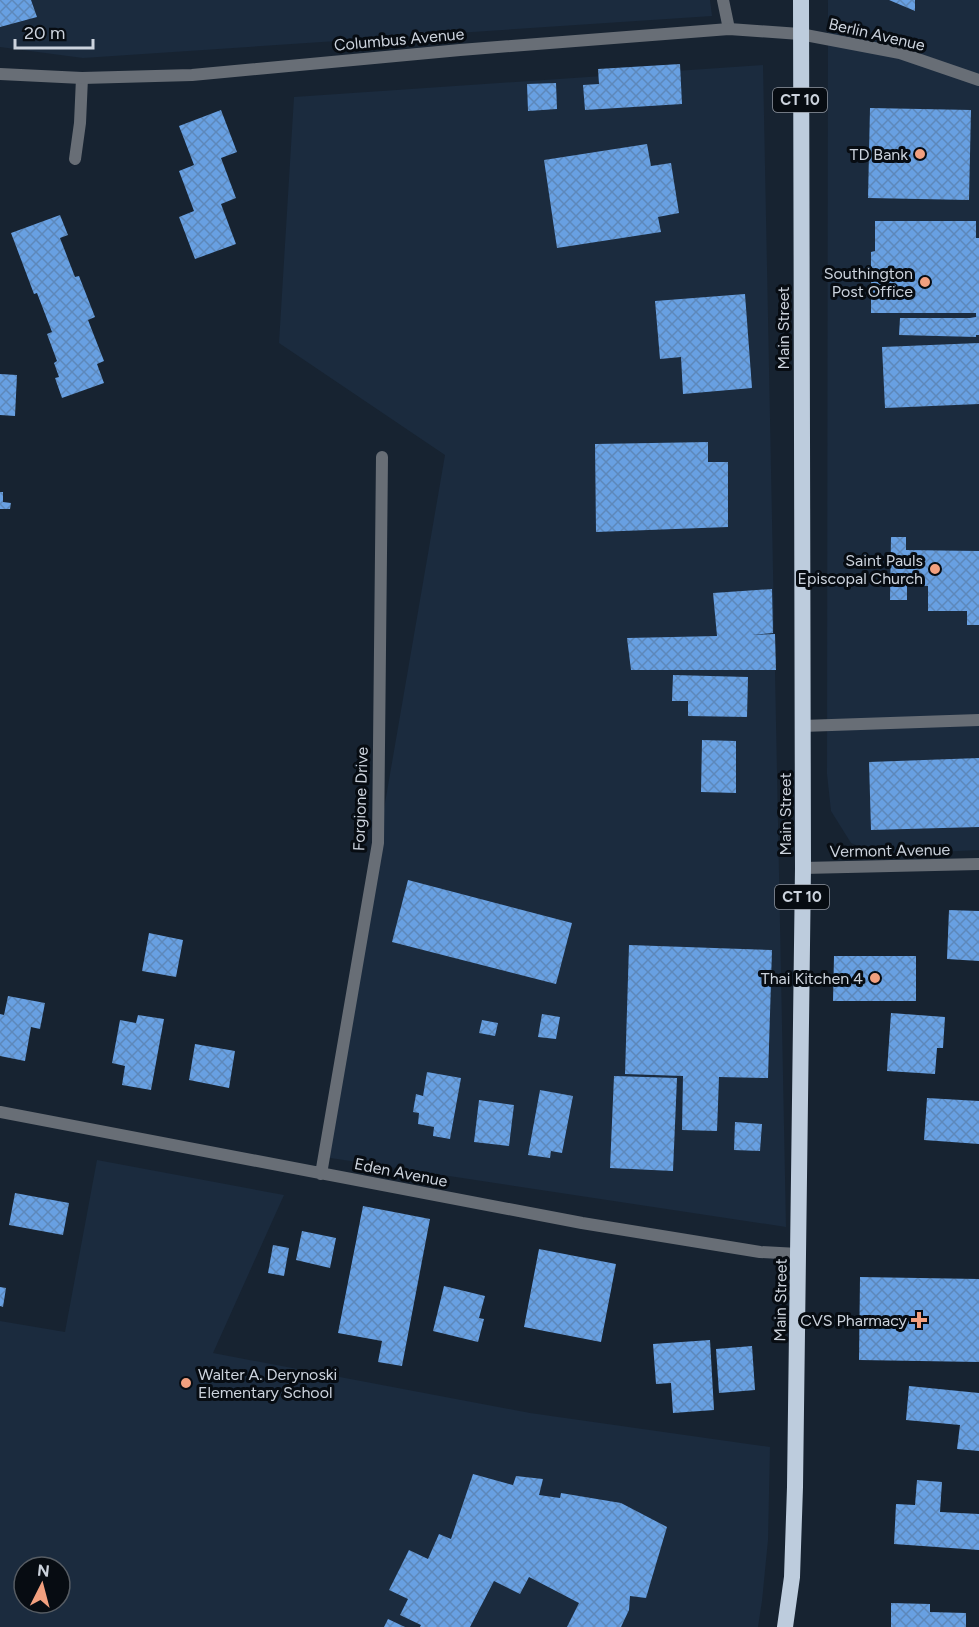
<svg xmlns="http://www.w3.org/2000/svg" width="979" height="1627" font-family="Figtree,sans-serif">
<defs>
<pattern id="building-cross-hatch" width="8" height="8" patternUnits="userSpaceOnUse" patternTransform="scale(1.5)"><rect width="8" height="8" fill="#68a0e2"/><path d="M0 0l8 8M0 8l8-8" fill="none" stroke="#5d88ba"/></pattern>
</defs>
<rect width="100%" height="100%" fill="#172331"/>
<path fill="#1b2b3e" fill-rule="evenodd" d="M0,0H710L712,16L83,58L0,47Z
M828,0H979V850L877,855L851,843L831,811L827,774Z
M763,65L786,1227L324,1157L445,455L279,343L294,97Z
M97,1160L284,1195L213,1353L530,1413L770,1447L768,1540L762,1601L758,1627H0V1321L65,1332ZM24,1567H60V1603H24Z"/>
<path fill="url(#building-cross-hatch)" d="M0,0H31L37,17L0,27Z
M889,0H915V11Z
M680,64L682,104L585,110L583,85L599,84L598,69Z
M556,83L557,109L528,111L527,84Z
M870,108L971,110L969,200L868,198Z
M221,110L237,152L221,158L236,198L221,204L236,244L195,259L179,217L194,211L179,171L194,165L179,126Z
M647,144L651,166L671,163L679,213L658,217L661,232L557,248L544,160Z
M60,215L68,235L60,238L75,277L79,276L95,317L88,320L104,361L97,364L104,383L62,398L55,378L59,377L54,363L57,361L47,334L52,332L37,293L34,294L11,233Z
M875,221H976V238H979V335H976V337L899,335L900,318H970L976,317V313H871V252L875,251Z
M745,294L752,388L683,394L681,357L660,359L655,301Z
M979,343V404L885,408L882,347Z
M0,374L17,375L15,416L0,415Z
M708,442V462H728V527L596,532L595,444Z
M0,492H3V502L11,503L10,509H0Z
M891,537H906V550L979,551V625H967V611H928V586H907V600H890Z
M772,589L773,633L752,635L775,634L776,670H631L627,638L717,636L713,593Z
M673,675L748,677L747,717L688,716V701H672Z
M702,740L736,741V793L701,792Z
M979,758V827L871,830L869,762Z
M408,880L572,923L556,984L392,942Z
M949,910L979,911V961L947,959Z
M149,933L183,940L176,977L142,971Z
M629,945L772,950L768,1078L719,1077L717,1131L682,1130L683,1076L625,1074Z
M834,956H916V1001H833Z
M8,996L45,1003L40,1029L31,1027L25,1061L0,1056V1014L4,1015Z
M891,1013L945,1017L943,1048H937L935,1074L887,1071Z
M542,1014L560,1017L556,1039L538,1037Z
M138,1015L164,1019L151,1090L122,1085L125,1066L112,1063L120,1020L136,1023Z
M482,1020L498,1023L495,1036L479,1033Z
M195,1044L235,1051L229,1088L189,1080Z
M427,1072L461,1078L450,1139L433,1136L434,1127L418,1124L419,1113L413,1112L416,1094L423,1096Z
M614,1076L677,1078L673,1171L610,1168Z
M540,1090L573,1096L562,1153L551,1151L550,1158L528,1155Z
M927,1098L979,1101V1144L924,1140Z
M479,1100L514,1105L509,1146L474,1142Z
M735,1122L762,1124L760,1151L734,1150Z
M15,1193L69,1203L63,1235L9,1225Z
M363,1206L430,1219L402,1366L378,1362L382,1341L338,1333Z
M302,1231L336,1238L330,1268L296,1260Z
M273,1245L289,1248L284,1276L268,1273Z
M539,1249L616,1264L601,1342L524,1327Z
M860,1277L979,1279V1362L859,1360Z
M444,1286L485,1296L479,1318L484,1319L478,1342L433,1331Z
M0,1287L6,1288L3,1307L0,1306Z
M710,1340L714,1410L673,1413L671,1383L656,1384L653,1344Z
M752,1346L755,1390L719,1393L716,1349Z
M909,1386L979,1393V1451L957,1449L960,1425L906,1420Z
M473,1474L513,1485L516,1476L543,1479L539,1495L560,1498L561,1493L621,1503L667,1527L646,1598L630,1596L629,1610L621,1627H567L579,1603L529,1577L520,1594L494,1581L470,1627H420L421,1625L400,1615L408,1599L389,1590L409,1550L428,1559L439,1534L451,1539Z
M917,1480L942,1482L940,1512L979,1514V1550L894,1544L896,1504L915,1505Z
M891,1603L930,1604V1612L966,1613V1627H891Z
M388,1619L405,1627H384Z"/>
<g fill="none" stroke-linecap="round" stroke-linejoin="round">
<path stroke="#686e76" stroke-width="12" d="M75,159L80,123L82,78
M802,726L979,720"/>
<path stroke="#686e76" stroke-width="12" d="M723,0L729,29
M803,868L979,864
M0,1112L582,1223L760,1252L798,1254
M321,1174L378,843L382,457"/>
<path stroke="#686e76" stroke-width="12" d="M0,74L82,78L192,75L460,50L729,29L800,34L900,53L979,80"/>
<path stroke="#bdccdd" stroke-width="16" d="M785,1627L792,1577L795,1487L803,868L801,0"/>
</g>
<g fill="#f2a07f" stroke="#070c12" stroke-width="2">
<circle cx="920" cy="154" r="6"/>
<circle cx="925" cy="282" r="6"/>
<circle cx="935" cy="569" r="6"/>
<circle cx="875" cy="978" r="6"/>
<path d="M916 1311h6v6h6v6h-6v6h-6v-6h-6v-6h6z"/>
<circle cx="186" cy="1383" r="6"/>
</g>
<g text-anchor="middle" stroke-width="6" stroke-linejoin="round" paint-order="stroke">
<g fill="#070c12" stroke="#9197a0" stroke-width="1.5">
<rect x="773" y="88" width="54" height="24" rx="4.5"/>
<rect x="775" y="885" width="54" height="24" rx="4.5"/>
</g>
<g font-size="15" font-weight="bold" fill="#ccd3dd">
<text x="800" y="105">CT 10</text>
<text x="802" y="902">CT 10</text>
</g>
<g font-size="16" fill="#ccd3dd" stroke="#070c12">
<text transform="translate(877 34) rotate(13)" y="6">Berlin Avenue</text>
<text transform="translate(399 39) rotate(-5)" y="6">Columbus Avenue</text>
<text transform="translate(783 328) rotate(-90)" y="6">Main Street</text>
<text transform="translate(360 799) rotate(-88)" y="6">Forgione Drive</text>
<text transform="translate(785 814) rotate(-90)" y="6">Main Street</text>
<text transform="translate(890 850) rotate(-1)" y="6">Vermont Avenue</text>
<text transform="translate(401 1172) rotate(11)" y="6">Eden Avenue</text>
<text transform="translate(780 1300) rotate(-89)" y="6">Main Street</text>
</g>
<g font-size="16" fill="#ccd3dd" stroke="#070c12" text-anchor="end">
<text x="908" y="160">TD Bank</text>
<text x="913" y="279">Southington<tspan x="913" dy="18">Post Office</tspan></text>
<text x="923" y="566">Saint Pauls<tspan x="923" dy="18">Episcopal Church</tspan></text>
<text x="863" y="984">Thai Kitchen 4</text>
<text x="907" y="1326">CVS Pharmacy</text>
<text x="198" y="1380" text-anchor="start">Walter A. Derynoski<tspan x="198" dy="18">Elementary School</tspan></text>
</g>
</g>
<g transform="translate(42 1585) rotate(6)"><circle r="28" fill="#070c12" stroke="#565c63" stroke-width="1.5"/>
<path d="M0-4.5L10 22L0 15L-10 22Z" fill="#f2a07f"/>
<text y="-9" font-size="16" font-weight="bold" text-anchor="middle" fill="#ccd3dd">N</text>
</g>
<path d="M15 39v9h78v-9" fill="none" stroke="#ccd3dd" stroke-width="3"/>
<text x="24" y="39" font-size="18" fill="#ccd3dd" stroke="#070c12" stroke-width="4.5" paint-order="stroke">20 m</text>
</svg>
